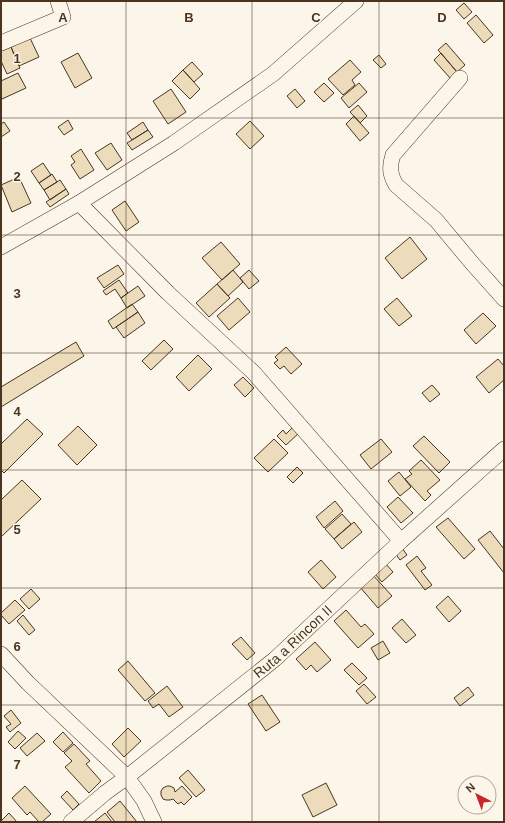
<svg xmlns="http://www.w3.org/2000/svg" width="505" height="823" font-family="Helvetica,sans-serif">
<rect width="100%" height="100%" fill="#fbf6e9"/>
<path fill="#ecdcbc" stroke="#4a3520" d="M464,3L472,12L464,19L456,10Z
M476,15L493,35L484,43L467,23Z
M30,38L39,57L19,66L11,47Z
M446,43L465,65L457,72L438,50Z
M11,47L20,68L7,74L1,61V51Z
M78,53L92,78L75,88L61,62Z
M441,53L457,72L450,78L434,60Z
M379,55L386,64L381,68L373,60Z
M350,60L361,72L352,80L355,85L343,95L328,79Z
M192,62L203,74L194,82L183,70Z
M183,70L200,89L190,99L172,81Z
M18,73L26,88L2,99L1,96V81Z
M324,83L334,93L324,102L314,92Z
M359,83L367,92L349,108L341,98Z
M171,89L186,112L168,124L153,101Z
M295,89L305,101L297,108L287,96Z
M358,105L367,116L360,123L350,112Z
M354,116L369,133L360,141L346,124Z
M68,120L73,129L64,135L58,127Z
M250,121L264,136L250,149L236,134Z
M4,122L10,131L1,137V124Z
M143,122L148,130L132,140L127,133Z
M148,130L153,137L132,150L127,143Z
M111,143L122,160L107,170L95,153Z
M81,149L94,170L80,179L71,165L75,162L71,156Z
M43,163L51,175L39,183L31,171Z
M52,174L57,182L44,190L39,183Z
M19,177L31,203L12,212L1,185Z
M60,180L66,189L50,200L44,190Z
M66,189L69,194L50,207L46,202Z
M125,201L139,222L126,231L112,210Z
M410,237L427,259L402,279L385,258Z
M221,242L240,264L222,280L202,258Z
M118,265L124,274L104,288L97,278Z
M233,270L243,282L228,296L217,284Z
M249,270L259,281L249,289L240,278Z
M119,280L128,293L121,298L115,289L106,295L103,291Z
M217,284L230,298L209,317L196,303Z
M138,286L145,296L127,308L121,298Z
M238,298L250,312L229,330L217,316Z
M397,298L412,316L399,326L384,309Z
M132,304L138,312L113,329L108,321Z
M138,312L145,323L124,338L116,327Z
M483,313L496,326L476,344L464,330Z
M164,340L173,349L151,370L142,361Z
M76,342L84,356L1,407V387Z
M286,347L302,364L291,374L284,366L280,369L274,363L278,360L275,357Z
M198,355L212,369L189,391L176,377Z
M498,359L504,366V380L489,393L476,377Z
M243,377L254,388L245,397L234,385Z
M432,385L440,394L430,402L422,393Z
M27,419L43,434L4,473L1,470V444Z
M78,426L97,445L77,465L58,445Z
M293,427L299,433L286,445L277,436L283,430L286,434Z
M424,436L450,462L439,473L413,446Z
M274,439L288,453L268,472L254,458Z
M381,439L392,452L371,469L360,455Z
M421,460L440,480L427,491L431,495L425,501L405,479L412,474L409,471Z
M297,467L303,473L293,483L287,477Z
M399,472L411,487L400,496L388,481Z
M22,480L41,499L1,537V500Z
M398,497L413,513L401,523L387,507Z
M335,501L343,511L324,528L316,517Z
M342,514L351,524L334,539L325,529Z
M448,518L475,549L464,559L436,527Z
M354,522L362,532L342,549L334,539Z
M490,531L504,549V573L478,540Z
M402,548L407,555L400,560L395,553Z
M417,556L426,568L421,571L432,585L425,590L406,565Z
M321,560L336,577L323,589L308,572Z
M385,563L393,572L382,582L374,573Z
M372,574L392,596L378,608L359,586Z
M31,589L40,599L29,609L20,599Z
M448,596L461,611L449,622L436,607Z
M15,600L25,610L9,624L1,615V613Z
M346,610L361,627L365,624L374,634L358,648L334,621Z
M23,615L35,630L29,635L17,621Z
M402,619L416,635L406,643L392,628Z
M241,637L255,653L247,660L232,644Z
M383,641L390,653L378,660L371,648Z
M315,642L331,660L317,672L311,665L306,670L296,659Z
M128,661L155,693L145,701L118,670Z
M352,663L367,678L359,685L344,670Z
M364,684L376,697L367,704L356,691Z
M167,686L183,707L169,717L159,704L153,708L148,701Z
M468,687L474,695L460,706L454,698Z
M262,695L280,722L266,731L248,704Z
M11,710L21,723L10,732L6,727L11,724L4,716Z
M128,728L141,741L124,757L112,744Z
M18,731L26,738L15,749L8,742Z
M63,732L73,743L63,752L53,742Z
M37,733L45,741L27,756L20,748Z
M74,744L90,761L86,764L101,781L89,793L65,767L72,761L64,753Z
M188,770L205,790L196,797L179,778Z
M326,783L337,805L313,817L302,795Z
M25,786L51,814L42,822H39L30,812L27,815L12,798Z
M167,786H170L174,788L175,792L182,786L192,797L184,805L181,802L178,804L173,799L170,800H166L163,799L161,795V791L163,788Z
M67,791L79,804L73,810L61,797Z
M120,801L137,822H115L107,812Z
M9,813L17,822H1V821Z
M105,813L112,822H94Z"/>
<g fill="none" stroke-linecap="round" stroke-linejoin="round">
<g stroke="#4a3520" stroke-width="16">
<g id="minor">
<path d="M1,43L63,17L58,1"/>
<path d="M460,78L393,155C389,167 390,175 396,185L436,220L471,262L504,299"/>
<path d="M79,203L168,293L254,373L401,541"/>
<path d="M1,247L79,203L174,143L273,74L356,1"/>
<path d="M1,654L28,683L127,777L144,801L154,822"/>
<path id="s1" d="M71,822L105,793L127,777L275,659L401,541L504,449"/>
</g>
</g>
<use href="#minor" stroke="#fbf6e9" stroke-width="15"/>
</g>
<path fill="none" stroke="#4a3520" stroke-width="1" stroke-opacity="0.55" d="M126,1V822M252,1V822M379,1V822M1,118H504M1,235H504M1,353H504M1,470H504M1,588H504M1,705H504"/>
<g text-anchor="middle" stroke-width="3" stroke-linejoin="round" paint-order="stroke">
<g font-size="14" fill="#4a3520" stroke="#fbf6e9">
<text dy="5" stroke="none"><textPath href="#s1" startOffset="286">Ruta a Rincon II</textPath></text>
</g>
</g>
<g font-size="13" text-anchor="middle" font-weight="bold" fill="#4a3520" stroke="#fbf6e9" stroke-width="3" stroke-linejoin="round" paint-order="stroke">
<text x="63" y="22">A</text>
<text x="189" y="22">B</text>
<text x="316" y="22">C</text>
<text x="442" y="22">D</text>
<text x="17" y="63">1</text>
<text x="17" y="181">2</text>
<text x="17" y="298">3</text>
<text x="17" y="416">4</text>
<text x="17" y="534">5</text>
<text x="17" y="651">6</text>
<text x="17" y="769">7</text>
</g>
<rect width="505" height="823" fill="none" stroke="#4a3520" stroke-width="4"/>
<g transform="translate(477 795) rotate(318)"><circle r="19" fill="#fbf6e9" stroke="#b4a999"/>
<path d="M0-3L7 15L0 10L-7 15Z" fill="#c62828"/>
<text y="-6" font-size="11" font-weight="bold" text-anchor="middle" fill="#4a3520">N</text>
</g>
</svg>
